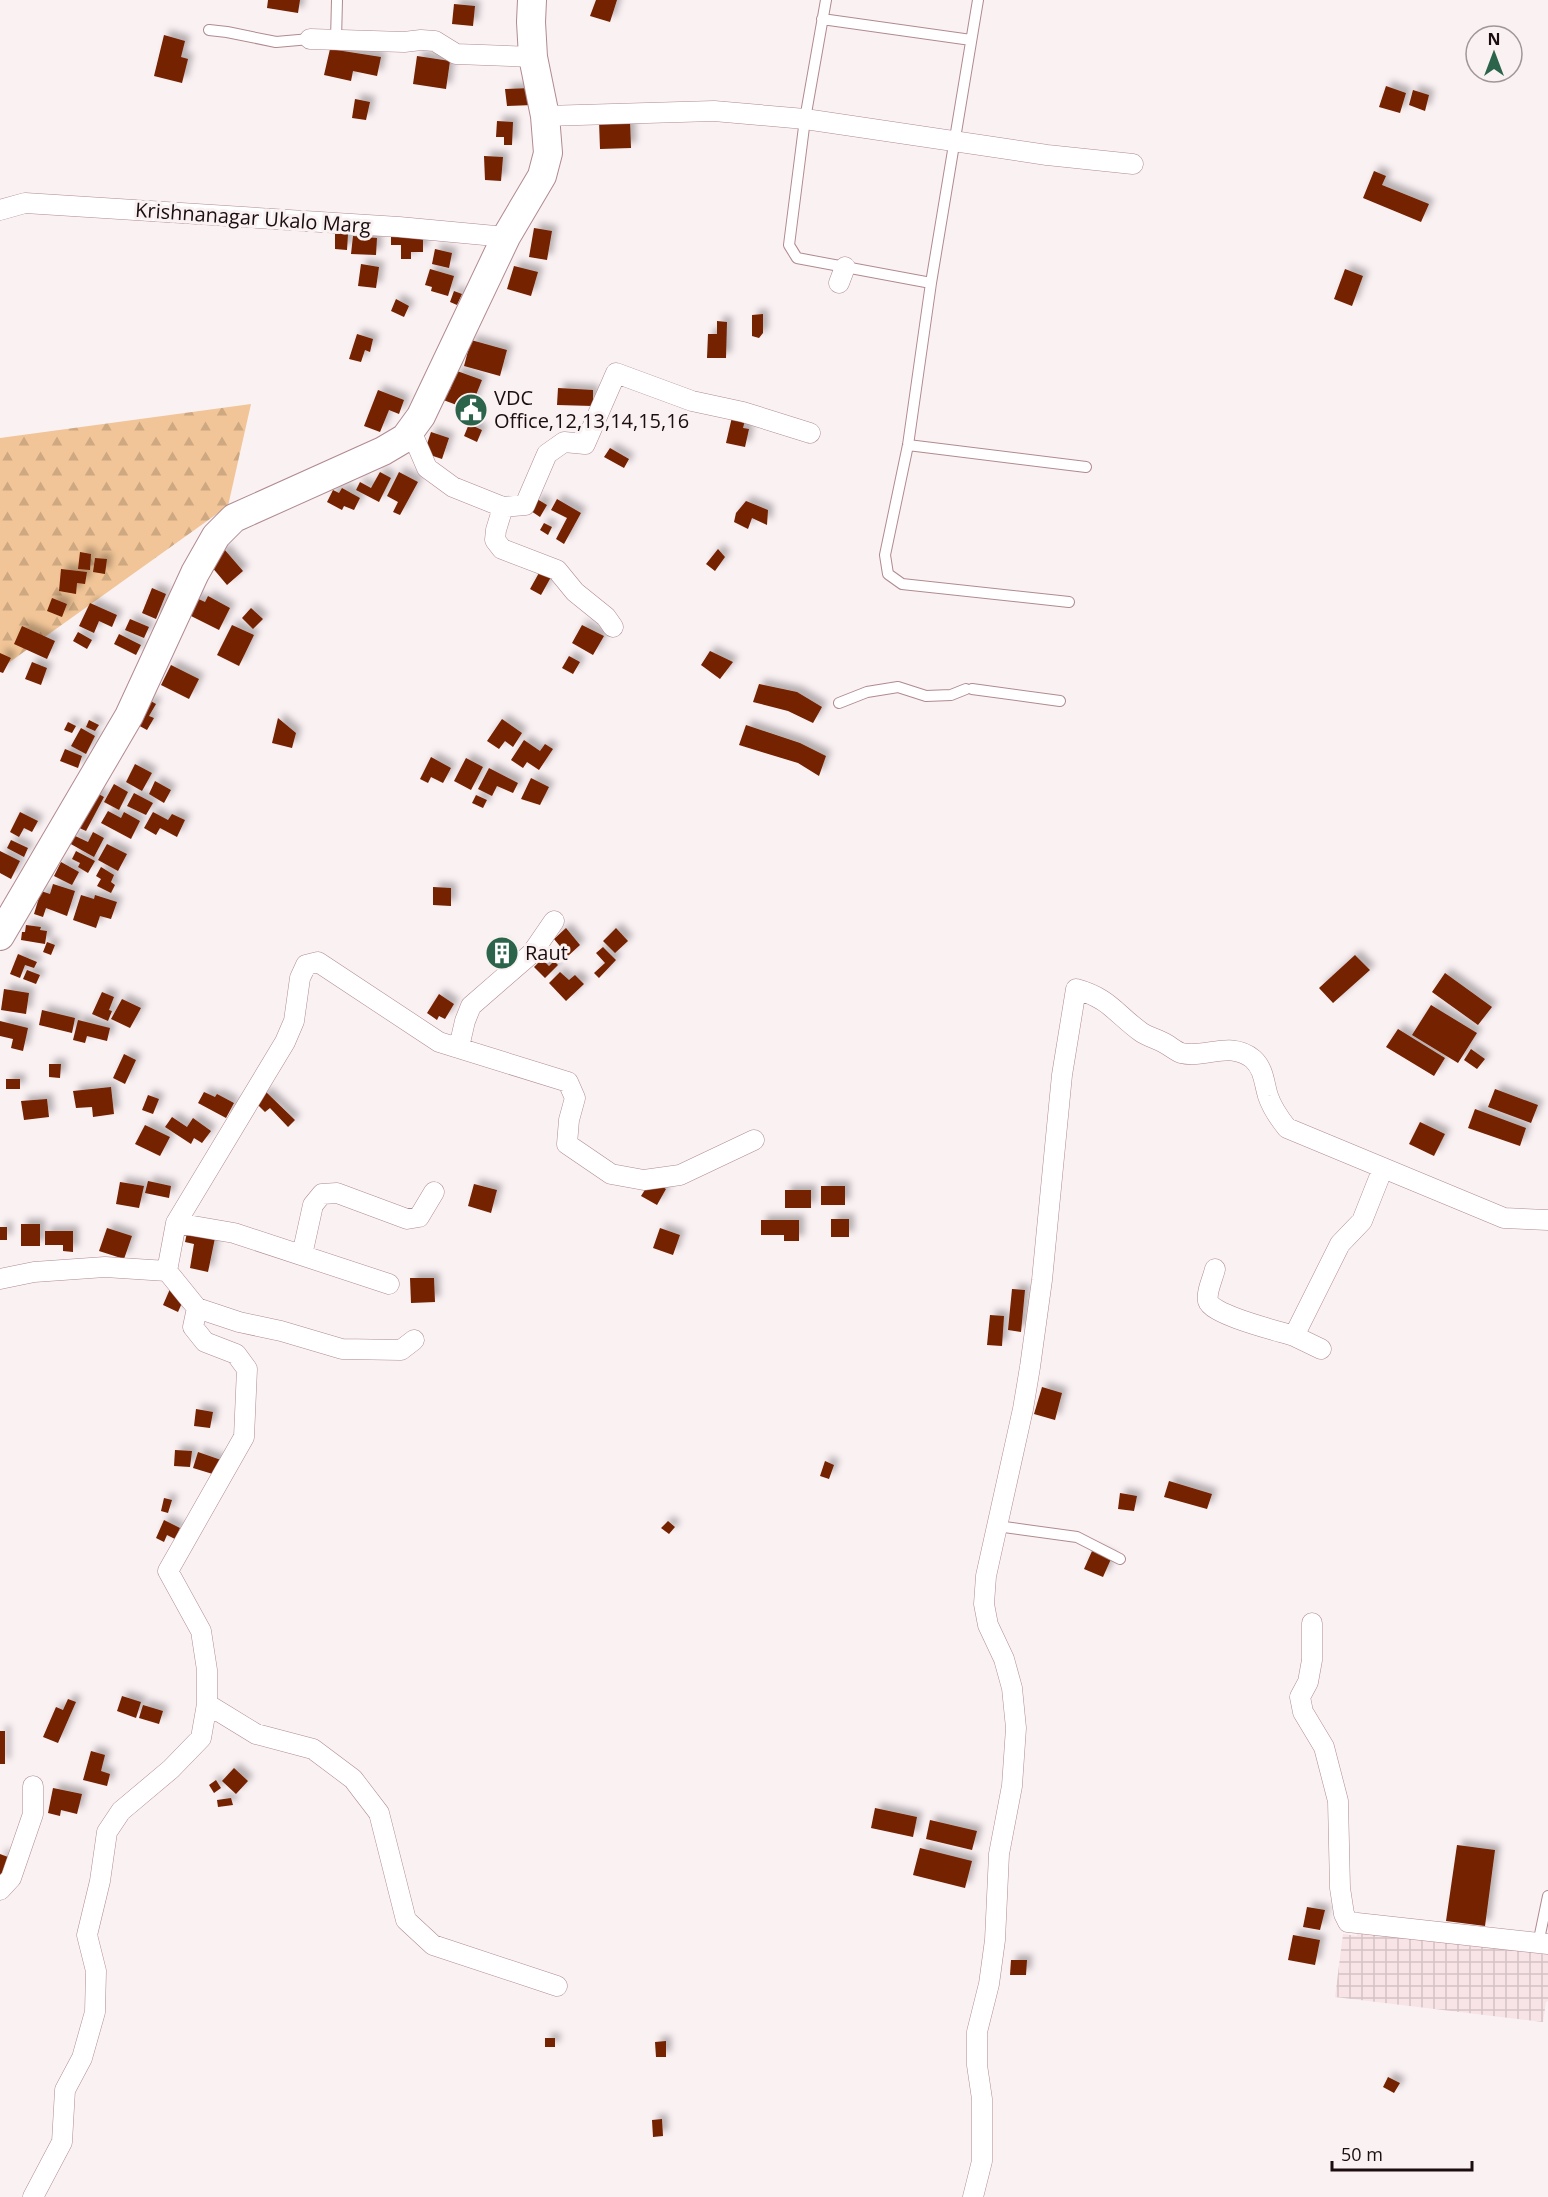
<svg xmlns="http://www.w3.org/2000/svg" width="1548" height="2197" font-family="'Open Sans',sans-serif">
<defs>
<pattern id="industrial-grid" width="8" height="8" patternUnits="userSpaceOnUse" patternTransform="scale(1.5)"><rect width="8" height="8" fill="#f8e3e7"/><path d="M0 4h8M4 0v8" fill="none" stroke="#d4c2c5"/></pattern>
<pattern id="forest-firs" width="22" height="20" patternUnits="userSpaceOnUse" patternTransform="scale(1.5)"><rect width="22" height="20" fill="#f1c597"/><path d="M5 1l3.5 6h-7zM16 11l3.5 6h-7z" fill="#cea881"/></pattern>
<filter id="shadow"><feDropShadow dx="5.5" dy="-5.5" stdDeviation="3" flood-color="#0004"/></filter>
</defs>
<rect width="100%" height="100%" fill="#faf1f3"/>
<path fill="url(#industrial-grid)" d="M1358,1927L1548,1950V2001L1546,2002L1543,2022L1335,1997L1343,1934L1357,1936Z"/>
<path fill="url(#forest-firs)" d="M251,404L228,506L0,669V438Z"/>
<path fill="#742004" filter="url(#shadow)" d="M268,0H300L298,13L267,8Z
M596,0H617L610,22L590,16Z
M454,4L475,6L473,26L452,24Z
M164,35L185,41L181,57L188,59L182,83L154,76Z
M330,49L381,57L377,76L353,71L351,81L324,75Z
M417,56L450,61L446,89L413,84Z
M1386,86L1406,93L1400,113L1379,107Z
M532,88L533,105L507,106L505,89Z
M1413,90L1429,95L1425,111L1409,105Z
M355,99L370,102L366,120L352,118Z
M630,120L631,148L600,149L599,121Z
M497,121L513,122L512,145H504V137H496Z
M484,156L503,157L501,181L485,180Z
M1374,171L1386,176L1382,185L1429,204L1421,222L1363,198Z
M534,228L552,231L547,260L529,257Z
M335,234H348L347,250L335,249Z
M353,236L377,238L376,255L351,254Z
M391,236H423V252H411V259H401V245H391Z
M435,249L452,253L449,268L432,264Z
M361,264L379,267L376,288L358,286Z
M514,266L538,272L531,296L507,289Z
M430,269L454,276L448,296L431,291L432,287L425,285Z
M1345,269L1363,276L1352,306L1334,299Z
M454,291L462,294L457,305L450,302Z
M396,299L409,306L404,317L391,311Z
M763,314V333L759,338L752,336V315Z
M717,321L727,322L726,358H707L708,334H717Z
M357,334L373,339L370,352L365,350L361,362L349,359Z
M471,340L507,350L500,376L464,366Z
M457,371L482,380L470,410L438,398L443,387L450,390Z
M558,388L593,390V406L557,405Z
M378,390L404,400L399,414L389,410L380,432L364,426Z
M732,417L745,420L743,428L749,429L745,447L726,443Z
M469,424L482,430L477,442L464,436Z
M431,432L449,438L442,459L424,453Z
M610,448L629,459L624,468L604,457Z
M380,472L391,478L379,502L356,490L360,482L371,488Z
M399,472L418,482L400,515L393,512L398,502L387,496Z
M342,488L360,498L354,510L344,506L342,510L327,502L333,490L339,493Z
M537,499L547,505L540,517L531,511Z
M557,499L581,513L564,544L556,539L567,518L551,510Z
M746,501L768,510L767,525L752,518L748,529L734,522L736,513Z
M544,523L552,527L548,535L540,530Z
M224,549L243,571L227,585L211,566L219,559L216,555Z
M718,549L725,557L715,571L706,564Z
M80,552L91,554L90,570L78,569Z
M95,558L107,559L105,574L93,572Z
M61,569L87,572L85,584L77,583L76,594L59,591Z
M540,571L551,577L541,595L530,589Z
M152,588L166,594L156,619L142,613Z
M208,596L230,608L219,630L185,613L194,597L205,602Z
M52,598L67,604L62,617L47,611Z
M90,603L117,615L112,627L99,621L94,633L79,626Z
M251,608L263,619L253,629L242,618Z
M130,619L149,627L144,638L125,630Z
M232,625L254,635L239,666L217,655Z
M582,625L604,636L593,655L572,643Z
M22,626L55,641L47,659L14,644Z
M78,632L92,640L87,649L73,641Z
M119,634L141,645L136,655L114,644Z
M710,651L733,662L720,679L701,665Z
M0,653L11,658L3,673L0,672Z
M569,656L580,662L573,674L562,668Z
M32,662L47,668L41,685L25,679Z
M171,665L199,679L189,699L161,685Z
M759,684L797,692L822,707L813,723L788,711L753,702Z
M149,700L156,704L149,716L154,718L147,730L136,724Z
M278,718L296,733L292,748L272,743Z
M502,719L522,733L513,747L505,741L499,749L487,741Z
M89,720L99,725L95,731L86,727Z
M68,722L76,726L72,733L64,730Z
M746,725L800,743L826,756L819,776L798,763L739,745Z
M81,728L95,736L86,754L71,746Z
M524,740L540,751L545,744L553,749L539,770L527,762L523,768L511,760Z
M65,749L82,756L78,768L60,761Z
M431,757L451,768L443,783L431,777L428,783L420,779Z
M466,758L483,767L471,790L454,781Z
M135,764L152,773L142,791L126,782Z
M489,768L518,783L513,793L497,786L492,796L478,789Z
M531,778L549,787L540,805L521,799Z
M155,781L171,790L164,803L149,794Z
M114,784L128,792L119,810L104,802Z
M93,791L104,797L86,831L75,826Z
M134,793L153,803L146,815L127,806Z
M476,795L487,800L483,808L472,803Z
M108,811L121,818L124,812L140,821L131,839L101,823Z
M20,812L38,821L32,832L24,828L19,837L10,832Z
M153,812L168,820L172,814L185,820L177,837L160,828L156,835L144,828Z
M93,832L104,838L94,857L69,843L73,835L88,842Z
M11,840L28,848L24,857L7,848Z
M107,844L127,854L118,871L98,860Z
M0,851L20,861L11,879L0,873Z
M76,851L95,861L88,873L78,867L80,863L72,859Z
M61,862L79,872L72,885L54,876Z
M101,867L114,875L111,882L115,885L111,893L97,886L101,879L96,876Z
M53,884L75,891L67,916L46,908L43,917L34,914L41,891L50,894Z
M433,887L451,888V906L433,905Z
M81,895L94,899L95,895L117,902L111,919L100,916L96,928L73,920Z
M26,925L41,927L40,930L47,931L45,944L21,940L22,932H25Z
M566,928L580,945L568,956L554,939Z
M616,928L628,941L615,953L603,941Z
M47,942L55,945L51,955L43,952Z
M499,943L510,956L504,960L495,950Z
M603,947L616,960L599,978L594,973L605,963L596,953Z
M18,954L37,962L34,968L25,965L20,978L10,974Z
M1355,955L1370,970L1333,1003L1319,988Z
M542,959L549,966L554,961L558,965L545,978L534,967Z
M27,970L40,975L36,984L23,979Z
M560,972L569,980L575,975L584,984L566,1001L549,983Z
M1445,973L1492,1007L1478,1025L1432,992Z
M4,989L29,993L26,1014L1,1010Z
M102,992L114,997L109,1010L112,1011L108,1021L92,1014Z
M439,994L454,1004L445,1019L439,1016L437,1020L427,1013Z
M122,999L141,1008L130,1028L111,1019Z
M1431,1005L1477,1033L1458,1063L1412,1035Z
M42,1010L75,1018L72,1033L39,1025Z
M78,1020L110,1028L107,1041L87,1036L85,1043L73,1040Z
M0,1021L28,1028L23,1051L11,1048L13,1039L0,1036Z
M1398,1029L1445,1058L1434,1076L1386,1047Z
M1471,1049L1485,1059L1477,1069L1464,1060Z
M124,1054L136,1060L125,1084L113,1078Z
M49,1064H61L60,1078L49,1077Z
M6,1079H20V1089H6Z
M111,1087L114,1114L93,1117L92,1107L76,1108L73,1091Z
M1495,1089L1538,1105L1531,1123L1488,1107Z
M204,1092L215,1097L217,1094L234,1103L226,1118L198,1103Z
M266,1092L295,1120L288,1127L270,1108L265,1112L255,1102Z
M148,1095L159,1099L153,1114L142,1110Z
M47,1099L49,1117L24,1120L21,1101Z
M1475,1109L1526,1128L1520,1146L1468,1128Z
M172,1117L187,1127L193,1118L211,1131L202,1143L194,1138L191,1144L165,1127Z
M1420,1122L1445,1134L1434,1156L1409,1144Z
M145,1125L170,1137L160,1156L135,1144Z
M148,1181L171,1186L169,1198L145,1193Z
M120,1182L144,1186L139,1208L116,1204Z
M474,1184L497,1190L491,1213L468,1206Z
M658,1184L666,1189L657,1205L641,1196L648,1185L654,1189Z
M821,1186H845V1205H821Z
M785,1190H811V1208H785Z
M831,1219H849V1237H831Z
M761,1220H799V1241H784V1235H761Z
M21,1224H40V1246H21Z
M0,1227H7V1240H0Z
M107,1228L132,1236L124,1259L99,1251Z
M188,1228L216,1233L208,1272L190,1268L194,1244L185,1242Z
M660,1228L680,1235L673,1255L653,1248Z
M45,1231H73V1252L63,1251V1245H45Z
M410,1278H434L435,1302L411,1303Z
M170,1289L185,1296L178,1312L163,1305Z
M1012,1289L1025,1290L1021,1332L1008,1330Z
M990,1315L1004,1316L1002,1346L987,1345Z
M1042,1387L1062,1393L1055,1420L1034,1414Z
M196,1409L213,1412L210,1428L194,1426Z
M175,1450L192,1451L190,1467L174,1466Z
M198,1452L221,1460L216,1475L193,1468Z
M825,1461L834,1465L829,1479L820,1476Z
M1169,1481L1212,1494L1207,1509L1164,1497Z
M1120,1493L1137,1496L1134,1511L1118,1509Z
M164,1498L172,1500L168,1513L161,1511Z
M164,1520L180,1528L175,1539L167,1535L164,1542L156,1538Z
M668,1521L675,1527L669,1534L661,1528Z
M1092,1551L1111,1559L1103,1577L1084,1569Z
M122,1696L141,1702L136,1718L117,1711Z
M68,1699L76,1702L58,1743L43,1737L56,1707L63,1710Z
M143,1705L163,1711L159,1724L139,1718Z
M0,1731H5V1764H0Z
M91,1751L105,1755L101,1771L110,1774L107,1786L83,1780Z
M234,1768L248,1781L236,1794L222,1781Z
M216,1780L221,1788L214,1793L209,1785Z
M53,1788L82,1794L77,1814L61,1810L60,1816L48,1813Z
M231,1798L233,1805L218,1807L217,1800Z
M875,1808L917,1817L913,1837L871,1828Z
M930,1820L977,1831L972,1850L926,1839Z
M1457,1845L1495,1850L1485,1926L1446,1921Z
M920,1848L972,1861L965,1888L913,1875Z
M0,1854L8,1857L0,1878Z
M1307,1907L1325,1910L1320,1930L1303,1927Z
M1293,1935L1320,1940L1315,1965L1288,1960Z
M1011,1960H1027L1026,1975H1010Z
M545,2038H555V2047H545Z
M666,2041V2057H656L655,2042Z
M1388,2077L1400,2083L1394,2093L1383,2087Z
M662,2119L663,2136L653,2137L652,2120Z"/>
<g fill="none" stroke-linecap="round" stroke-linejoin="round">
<g stroke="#b08a91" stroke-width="12">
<path id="lane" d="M826,0L805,119L789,245L797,258L931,283
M978,0L931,283L908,445L885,555L888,574L902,584L1069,602
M822,19L971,40
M209,30L227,32L276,42L310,39
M336,40L337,0
M908,445L1086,467
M972,689L1060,701
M839,703L867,692L898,687L926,696L951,695L966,689
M997,1526L1077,1537L1120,1559
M1538,1944L1548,1896"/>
</g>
<g stroke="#b08a91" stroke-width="21">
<path id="street" d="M310,39L404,42L421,40L435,41L456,54L533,57
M545,116L714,111L805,119L1047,155L1133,164
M0,210L25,203L399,227L506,237
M839,283L845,267
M411,431L427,468L453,487L503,507L525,505L547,454L564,442L585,444L616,373L692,401L743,412L810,433
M503,507L496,530L495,540L502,549L557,570L575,592L606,617L613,627
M459,1047L465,1021L471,1006L532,953L554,921
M176,1223L234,1233L389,1284
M302,1255L313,1205L322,1194L337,1193L407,1219L419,1217L434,1192
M1215,1269C1213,1278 1206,1292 1208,1301C1212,1315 1278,1331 1294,1336
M167,1271L176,1223L285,1042L294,1021L300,978L306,965L318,962L439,1042L568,1082L575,1098L569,1120L567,1144L611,1174L644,1180L680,1175L754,1140
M0,1279L34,1272L105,1267L167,1271L197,1308L193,1327L205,1342L236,1354L247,1369L244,1437L168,1571L201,1631L207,1670V1704L201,1738L171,1769L121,1811L107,1832L100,1881L87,1935L96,1971L95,2012L82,2058L65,2090L62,2142L33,2197
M197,1308L239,1322L281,1331L342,1349L401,1350L414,1340
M1321,1349L1294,1336L1340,1244L1362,1221L1383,1168
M1312,1623V1660L1308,1682L1300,1697L1303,1712L1324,1747L1338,1801L1340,1888L1344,1914L1348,1922L1548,1944
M207,1704L256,1734L313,1749L353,1779L379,1813L406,1920L433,1945L557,1986
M0,1890L11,1878L33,1814V1786
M973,2197L982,2161V2099L977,2065V2032L989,1984L995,1940L999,1854L1012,1786L1016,1728L1012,1688L1004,1659L988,1625L984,1604L986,1576L1023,1409L1030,1367L1042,1280L1062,1075L1076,989C1109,998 1116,1014 1141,1032C1148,1037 1158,1039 1166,1044C1171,1047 1176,1051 1181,1053C1206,1059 1230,1040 1253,1059C1264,1069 1264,1083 1268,1096C1272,1108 1279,1118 1287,1128L1504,1218L1548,1220"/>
</g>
<g stroke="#b08a91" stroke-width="30">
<path id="secondary" d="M0,936L129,716L195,573L216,536L234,518L383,451L405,438L421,416L506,237L542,176L548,153L545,116L533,57L531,22L532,0"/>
</g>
<use href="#lane" stroke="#fff" stroke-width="10"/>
<use href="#street" stroke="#fff" stroke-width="20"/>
<use href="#secondary" stroke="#fff" stroke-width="28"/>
</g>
<defs>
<g id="civic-disc" transform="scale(1.725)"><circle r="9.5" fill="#2c644b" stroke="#faf1f3"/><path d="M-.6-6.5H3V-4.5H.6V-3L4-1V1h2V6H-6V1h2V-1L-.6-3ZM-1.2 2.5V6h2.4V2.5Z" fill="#fff"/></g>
<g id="building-disc" transform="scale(1.725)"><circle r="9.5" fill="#2c644b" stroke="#faf1f3"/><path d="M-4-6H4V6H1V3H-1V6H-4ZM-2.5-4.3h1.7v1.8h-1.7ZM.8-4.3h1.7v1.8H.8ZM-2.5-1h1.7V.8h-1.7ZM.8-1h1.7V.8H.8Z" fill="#fff"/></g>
</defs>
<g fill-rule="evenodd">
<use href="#civic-disc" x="471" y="410"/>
<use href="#building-disc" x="502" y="953"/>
</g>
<g text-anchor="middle" stroke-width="6" stroke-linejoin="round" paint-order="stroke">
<g font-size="20" fill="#1b0d10" stroke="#faf1f3">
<text transform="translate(253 218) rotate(4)" y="7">Krishnanagar Ukalo Marg</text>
</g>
<g font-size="20" fill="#1b0d10" stroke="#faf1f3" text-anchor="start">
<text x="494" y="405">VDC<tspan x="494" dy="23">Office,12,13,14,15,16</tspan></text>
<text x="525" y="960">Raut</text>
</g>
</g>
<g transform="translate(1494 54)"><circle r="28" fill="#faf1f3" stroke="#a19698" stroke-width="1.5"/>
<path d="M0-4.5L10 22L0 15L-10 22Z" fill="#2c644b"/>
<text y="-9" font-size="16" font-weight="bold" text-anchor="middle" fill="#1b0d10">N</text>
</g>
<path d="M1332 2161v9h140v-9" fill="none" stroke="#1b0d10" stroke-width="3"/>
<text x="1341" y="2161" font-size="18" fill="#1b0d10" stroke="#faf1f3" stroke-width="4.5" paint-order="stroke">50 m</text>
</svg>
